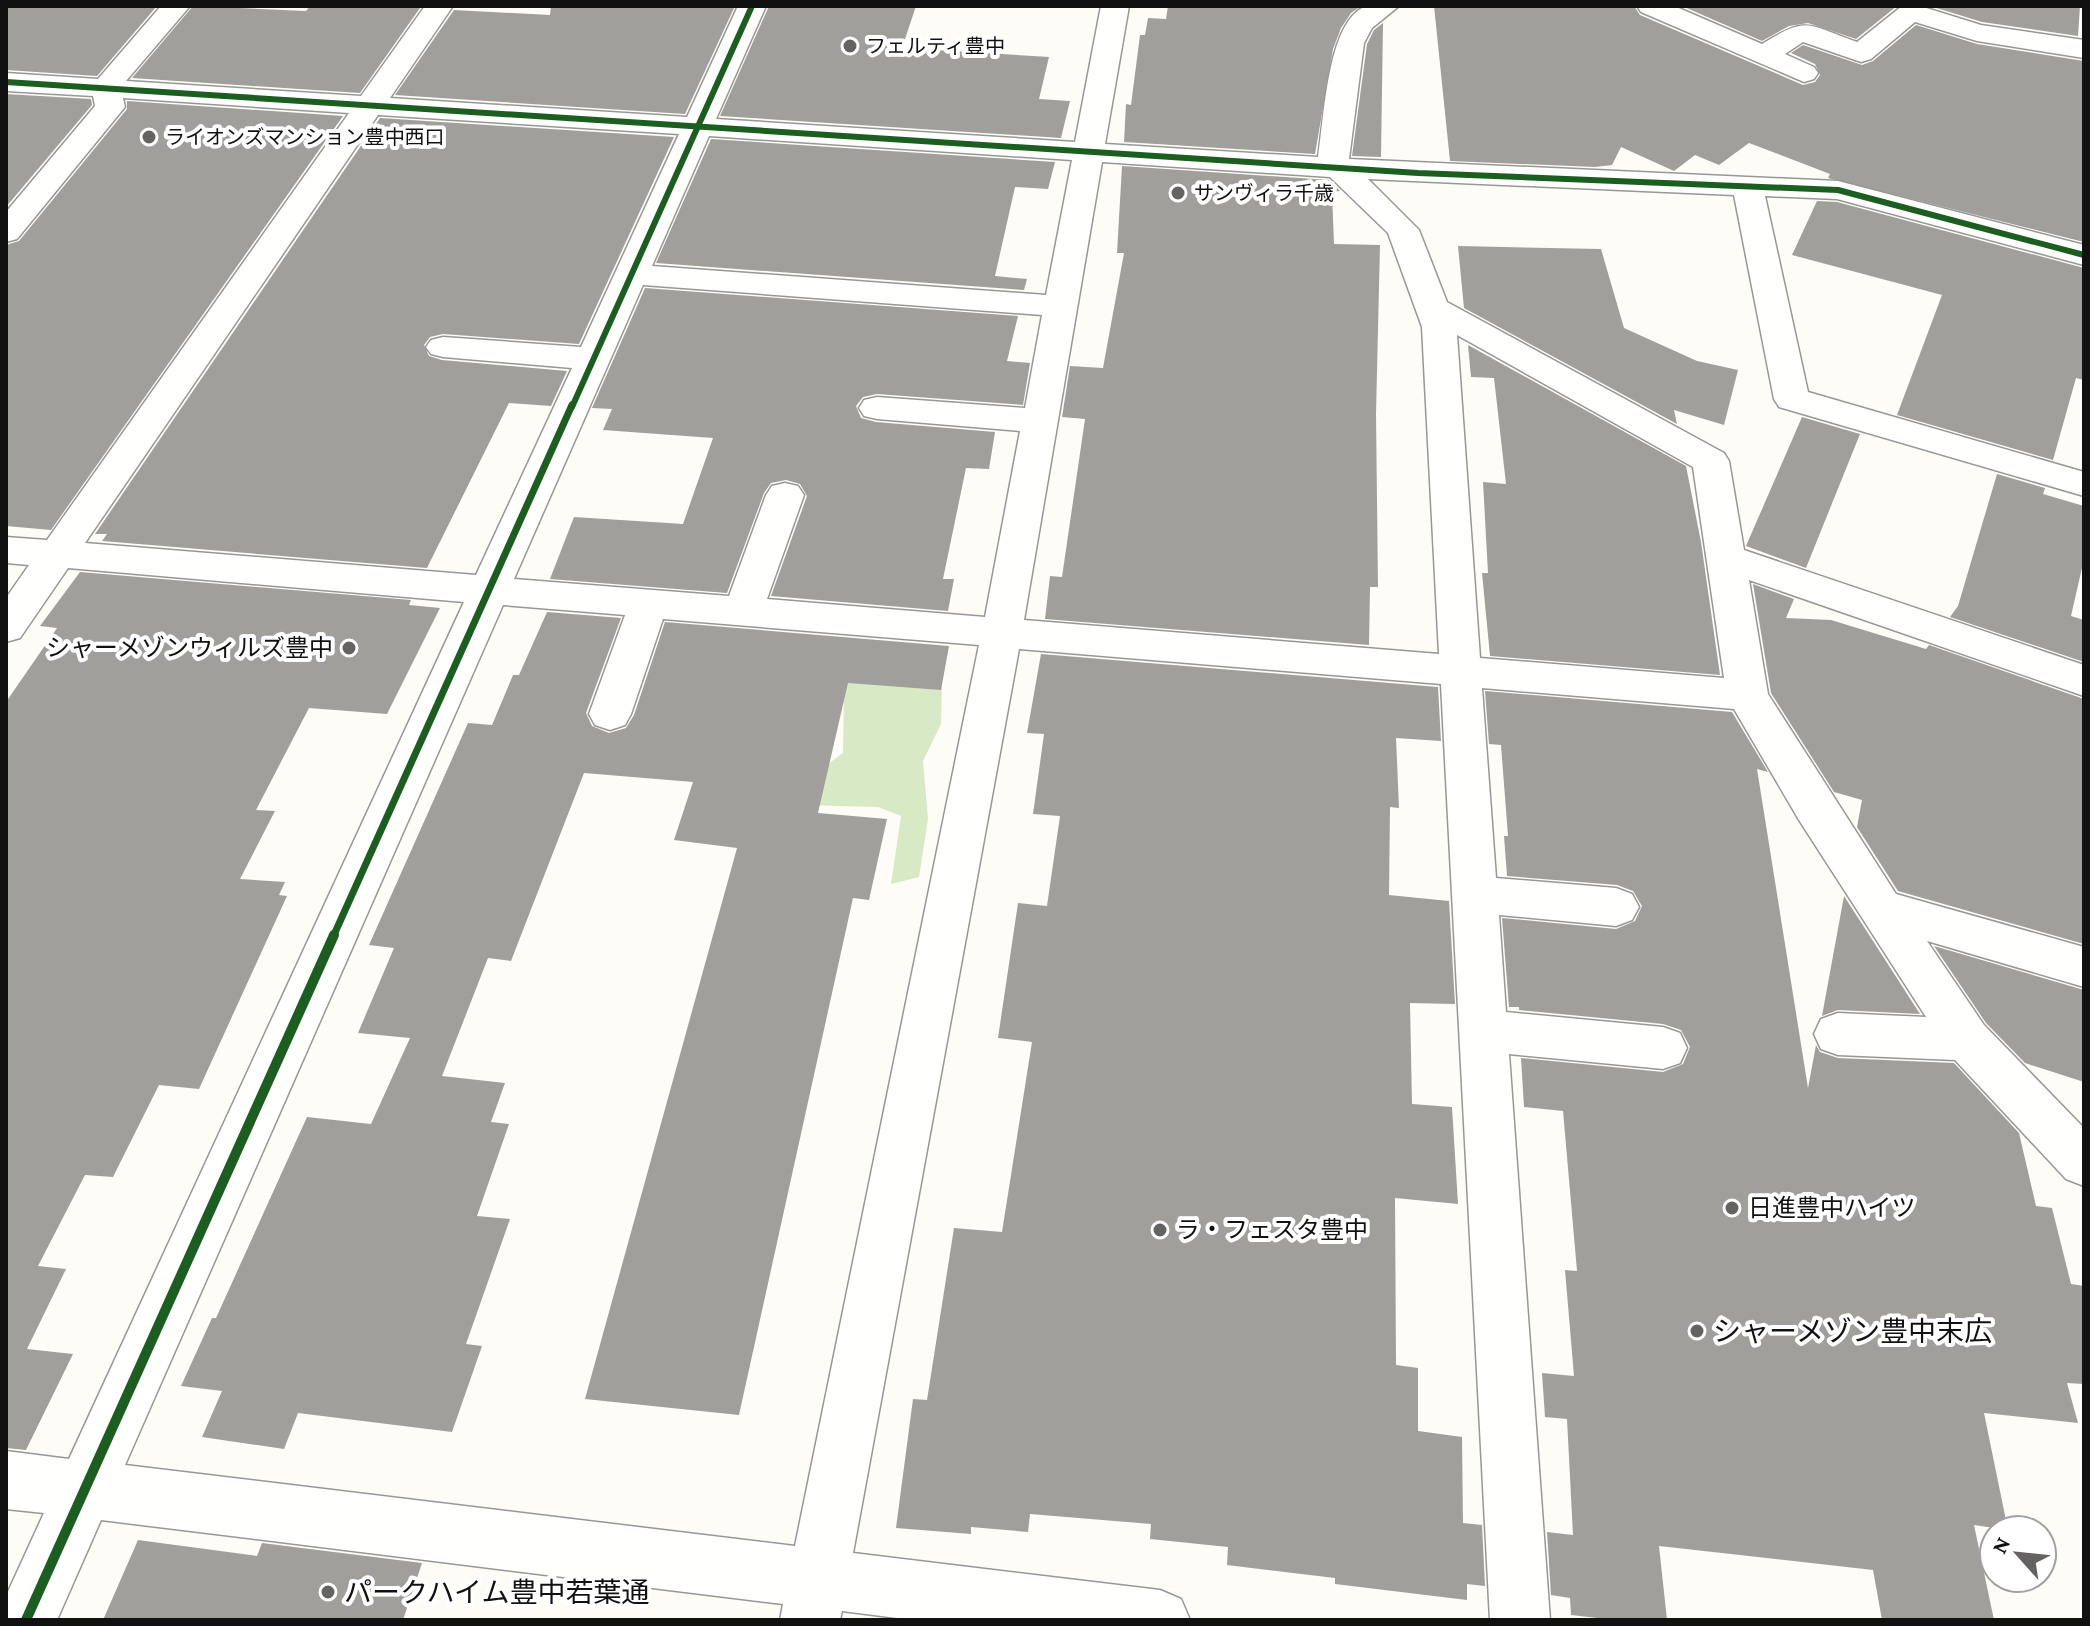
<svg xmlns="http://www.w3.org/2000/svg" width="2090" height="1626" font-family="'Crimson Pro','Noto Sans JP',serif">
<rect width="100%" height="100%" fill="#fdfcf7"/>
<path fill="#d8eac5" d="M925,650L942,682L941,724L923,761L928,819L919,877L891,884L901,816L878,807L803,805L824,767L843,753L844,691L722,695Z"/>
<path fill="#a19f9c" d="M6,6H157L97,76L6,70Z
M193,6L306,11L310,6L420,8L360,93L132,78Z
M551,6H735L685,114L395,95L454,10L550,15Z
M769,6H916L902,48L1049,57L1039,99L1070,101L1061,138L720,116Z
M1168,6H1361L1351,13L1341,28L1333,49L1315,154L1124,142L1126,104L1131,105L1140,35H1145L1148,18L1166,19Z
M1434,6H1634L1640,15L1803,85L1815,82L1820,75L1815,64L1791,53L1803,45L1862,65L1873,61L1916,25L1977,44L2084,61V242L1828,178L1830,174L1749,143L1719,165L1695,155L1674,171L1621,147L1612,165L1595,167L1450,161Z
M1682,6H1897L1856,39L1808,23L1789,26L1762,41Z
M1930,6H2080L2078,36L1982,22Z
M1383,23L1381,157L1352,156L1367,44L1374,30Z
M6,94L91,99L92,105L6,207Z
M127,101L343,116L51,530L6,526V245L19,241L127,109Z
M380,118L674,137L579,344L443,334L430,337L424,345L429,356L442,360L567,371L551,406L509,403L427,568L102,541L107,534H95Z
M711,139L1055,162L1048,189L1015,187L995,276L1027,279L1024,290L656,263Z
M1122,166L1329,180L1340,191L1332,192L1334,244L1380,245L1376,414L1378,587H1370L1369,645L1045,619L1050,576L1062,577L1085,419L1062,417L1070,366L1103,368L1124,253H1117Z
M1817,201L1837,202L2084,268V380L2076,378L2053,460L1897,415L1942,295L1792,255Z
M1458,246L1601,249L1624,328L1697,361L1738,370L1724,425L1674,410L1677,424L1464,308Z
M645,288L1018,316L1007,361L1030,363L1023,405L877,394L863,397L856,406L861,418L876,422L995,432L989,469L966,468L943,579H954L948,611L771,596L807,496L800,484L786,480L771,483L764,493L727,593L550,579L574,517L683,524L713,438L603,430L612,409L592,408Z
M1468,345L1686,466L1701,542L1720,675L1490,656L1482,573H1488L1483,482L1506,484L1494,378L1471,377Z
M1802,417L1860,434L1806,568L1746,546Z
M1997,474L2045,488L2043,494L2084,506V559L2071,616L2084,620V662L1950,617L1958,606Z
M80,572L411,600L409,605L440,608L387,714L309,708L256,810L275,811L240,879L285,882L279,895L287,896L199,1089L159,1085L113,1177L85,1175L38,1266L66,1269L27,1349L73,1354L26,1450L6,1448V702L57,628L40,626Z
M1753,584L1794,599L1786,618L1831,620L1926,649L1929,645L2084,699V944L1898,891L1857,827L1862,800L1834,792L1771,693Z
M547,612L621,618L586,713L592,726L609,733L626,728L634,715L665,622L949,646L941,690L848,683L818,813L887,819L869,900L853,898L739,1415L585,1399L737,848L674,840L693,782L584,773L511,961L488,958L442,1076L505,1083L491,1122L509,1124L477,1216L510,1219L466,1344L482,1346L452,1432L298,1413L284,1449L202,1437L222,1391L181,1386L212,1318H216L307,1117L371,1124L410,1038L358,1033L394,948L369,945L468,723L492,725L513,675H519Z
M1041,654L1438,687L1441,741L1396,738L1399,808L1390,807L1389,895L1449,901L1455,1004L1410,1003L1412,1104L1452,1107L1458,1204L1395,1198L1396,1365L1418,1368V1431L1462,1437L1463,1523L1482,1525L1485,1586L1467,1584V1600L1335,1584V1578L1227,1565L1228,1547L1150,1539L1151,1524L1030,1514L1028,1532L971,1527V1534L896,1528L913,1399L927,1400L954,1228L1002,1232L1032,1042L998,1038L1018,903L1047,906L1060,816L1033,814L1044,734L1027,733Z
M1485,691L1732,712L1768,772L1757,769L1808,1088L1816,1045L1820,1052L1838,1058L1954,1063L2019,1133L2036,1206L2052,1208L2071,1284L2084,1286V1384L2067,1383L2078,1423L1984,1413L2008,1530L1974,1525L1994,1620H1882L1873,1570L1659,1546L1667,1620H1615L1571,1615L1570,1598L1551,1595L1547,1532L1573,1535L1567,1419L1545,1417L1542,1373L1574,1376L1565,1270L1577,1271L1563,1111L1524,1107L1521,1058L1663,1072L1683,1064L1690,1047L1681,1030L1663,1024L1519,1010V1007H1509L1502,918L1616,929L1635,921L1642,906L1633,891L1617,885L1507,876L1504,836H1508L1501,745L1489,744Z
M1844,896L1920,1014L1838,1010L1822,1016Z
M1934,946L2084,990V1082L2025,1063L1986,1023Z
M138,1540L257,1556L262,1543L422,1563L403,1620H103Z"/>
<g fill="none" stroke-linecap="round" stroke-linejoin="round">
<g stroke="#979795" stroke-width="3">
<path id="minor" d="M161,6H190L126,81L361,96L425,6H453L390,98L687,117L738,6H766L716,119L1075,142L1101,6H1129L1105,144L1318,157C1324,122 1327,18 1367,6C1376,3 1389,6 1399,6L1372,28L1364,43L1349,159L1838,181L2084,245V265L1837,199L1765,196L1808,392L2084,472V496L1779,407L1774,399L1734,195L1368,179L1419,230L1447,302L1724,453L1729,461L1744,550L2084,665V696L1749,580L1768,694L1896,894L2084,947V987L1927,941L1984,1025L2084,1128V1186L2066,1179L1955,1060L1838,1055L1821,1049L1814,1034L1821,1019L1838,1013L1926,1017L1799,820L1734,709L1482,688L1496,878L1616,888L1632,894L1639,907L1632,920L1616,926L1499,915L1506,1012L1663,1027L1680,1033L1687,1048L1680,1063L1663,1069L1509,1054L1550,1620H1490L1441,684L1019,649L853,1553L1160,1590L1181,1599L1190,1620H913L842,1611L840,1620H780L783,1604L101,1520L57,1620H6V1596L44,1513L6,1509V1451L69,1459L464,602L68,568L20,638L6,642V598L29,565L6,563V537L47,540L349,113L123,98L125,107L120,113L17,239L6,242V212L95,106L93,96L6,91V73L98,79ZM378,115L679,134L581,347L443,337L431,340L426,347L431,354L443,357L572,368L476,575L85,543ZM709,136L1072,160L1046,295L652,266ZM1102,162L1330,177L1388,233L1422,327L1439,654L1024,620ZM643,285L1042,315L1025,408L877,397L864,400L859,408L864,416L877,419L1020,431L985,617L767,599L804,495L798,486L785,483L772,486L766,495L729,596L514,579ZM1457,335L1693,467L1724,678L1480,658ZM503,605L625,615L589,714L595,725L610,730L625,725L631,714L663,619L979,645L795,1546L125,1465Z
M1637,6H1674L1762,44C1808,15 1808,25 1857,42L1902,6H1920L1981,25L2084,40V58L1977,41L1915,22L1871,59L1861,62L1803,42L1785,54L1814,67L1818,73L1814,79L1804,82L1641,12Z"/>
</g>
<use href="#minor" fill="#fffffe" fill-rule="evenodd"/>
<g stroke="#fff" stroke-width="10">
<path id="cycleway-far2" d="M6,82L1418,173L1838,190L2084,255
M572,407L752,6"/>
</g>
<g stroke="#fff" stroke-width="12">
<path id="cycleway-far1" d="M333,937L572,405"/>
</g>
<g stroke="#fff" stroke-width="15">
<path id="cycleway" d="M26,1620L334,935"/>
</g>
<use href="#cycleway-far2" stroke="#1b5e20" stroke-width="6"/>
<use href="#cycleway-far1" stroke="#1b5e20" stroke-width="7"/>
<use href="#cycleway" stroke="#1b5e20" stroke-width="10"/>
</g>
<g fill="#646362" stroke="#fff" stroke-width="3">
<circle cx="850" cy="46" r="8"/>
<circle cx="149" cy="137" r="8"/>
<circle cx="1178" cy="193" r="8"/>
<circle cx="349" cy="648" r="8"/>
<circle cx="1732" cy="1208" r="8"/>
<circle cx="1160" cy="1230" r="8"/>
<circle cx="1697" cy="1331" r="8"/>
<circle cx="328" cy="1592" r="8"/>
</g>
<g text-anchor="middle" stroke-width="8" stroke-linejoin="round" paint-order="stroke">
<g font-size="20" fill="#111" stroke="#fff" text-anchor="start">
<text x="866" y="53">フェルティ豊中</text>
<text x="165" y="144">ライオンズマンション豊中西口</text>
<text x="1194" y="200">サンヴィラ千歳</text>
</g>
<g font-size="24" fill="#111" stroke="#fff" text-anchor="start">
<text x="333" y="656" text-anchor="end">シャーメゾンウィルズ豊中</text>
<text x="1748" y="1216">日進豊中ハイツ</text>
<text x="1176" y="1238">ラ・フェスタ豊中</text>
</g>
<g font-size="28" fill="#111" stroke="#fff" text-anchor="start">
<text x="1713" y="1341">シャーメゾン豊中末広</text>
<text x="344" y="1602">パークハイム豊中若葉通</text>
</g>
</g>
<rect width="2090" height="1626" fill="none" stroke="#111111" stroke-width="16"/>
<g transform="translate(2018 1554) rotate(297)"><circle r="38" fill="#ffffff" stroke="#a0a0a0" stroke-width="2"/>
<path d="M0-6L14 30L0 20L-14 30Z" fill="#646362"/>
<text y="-12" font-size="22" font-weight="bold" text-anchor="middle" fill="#111111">N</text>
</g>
</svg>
